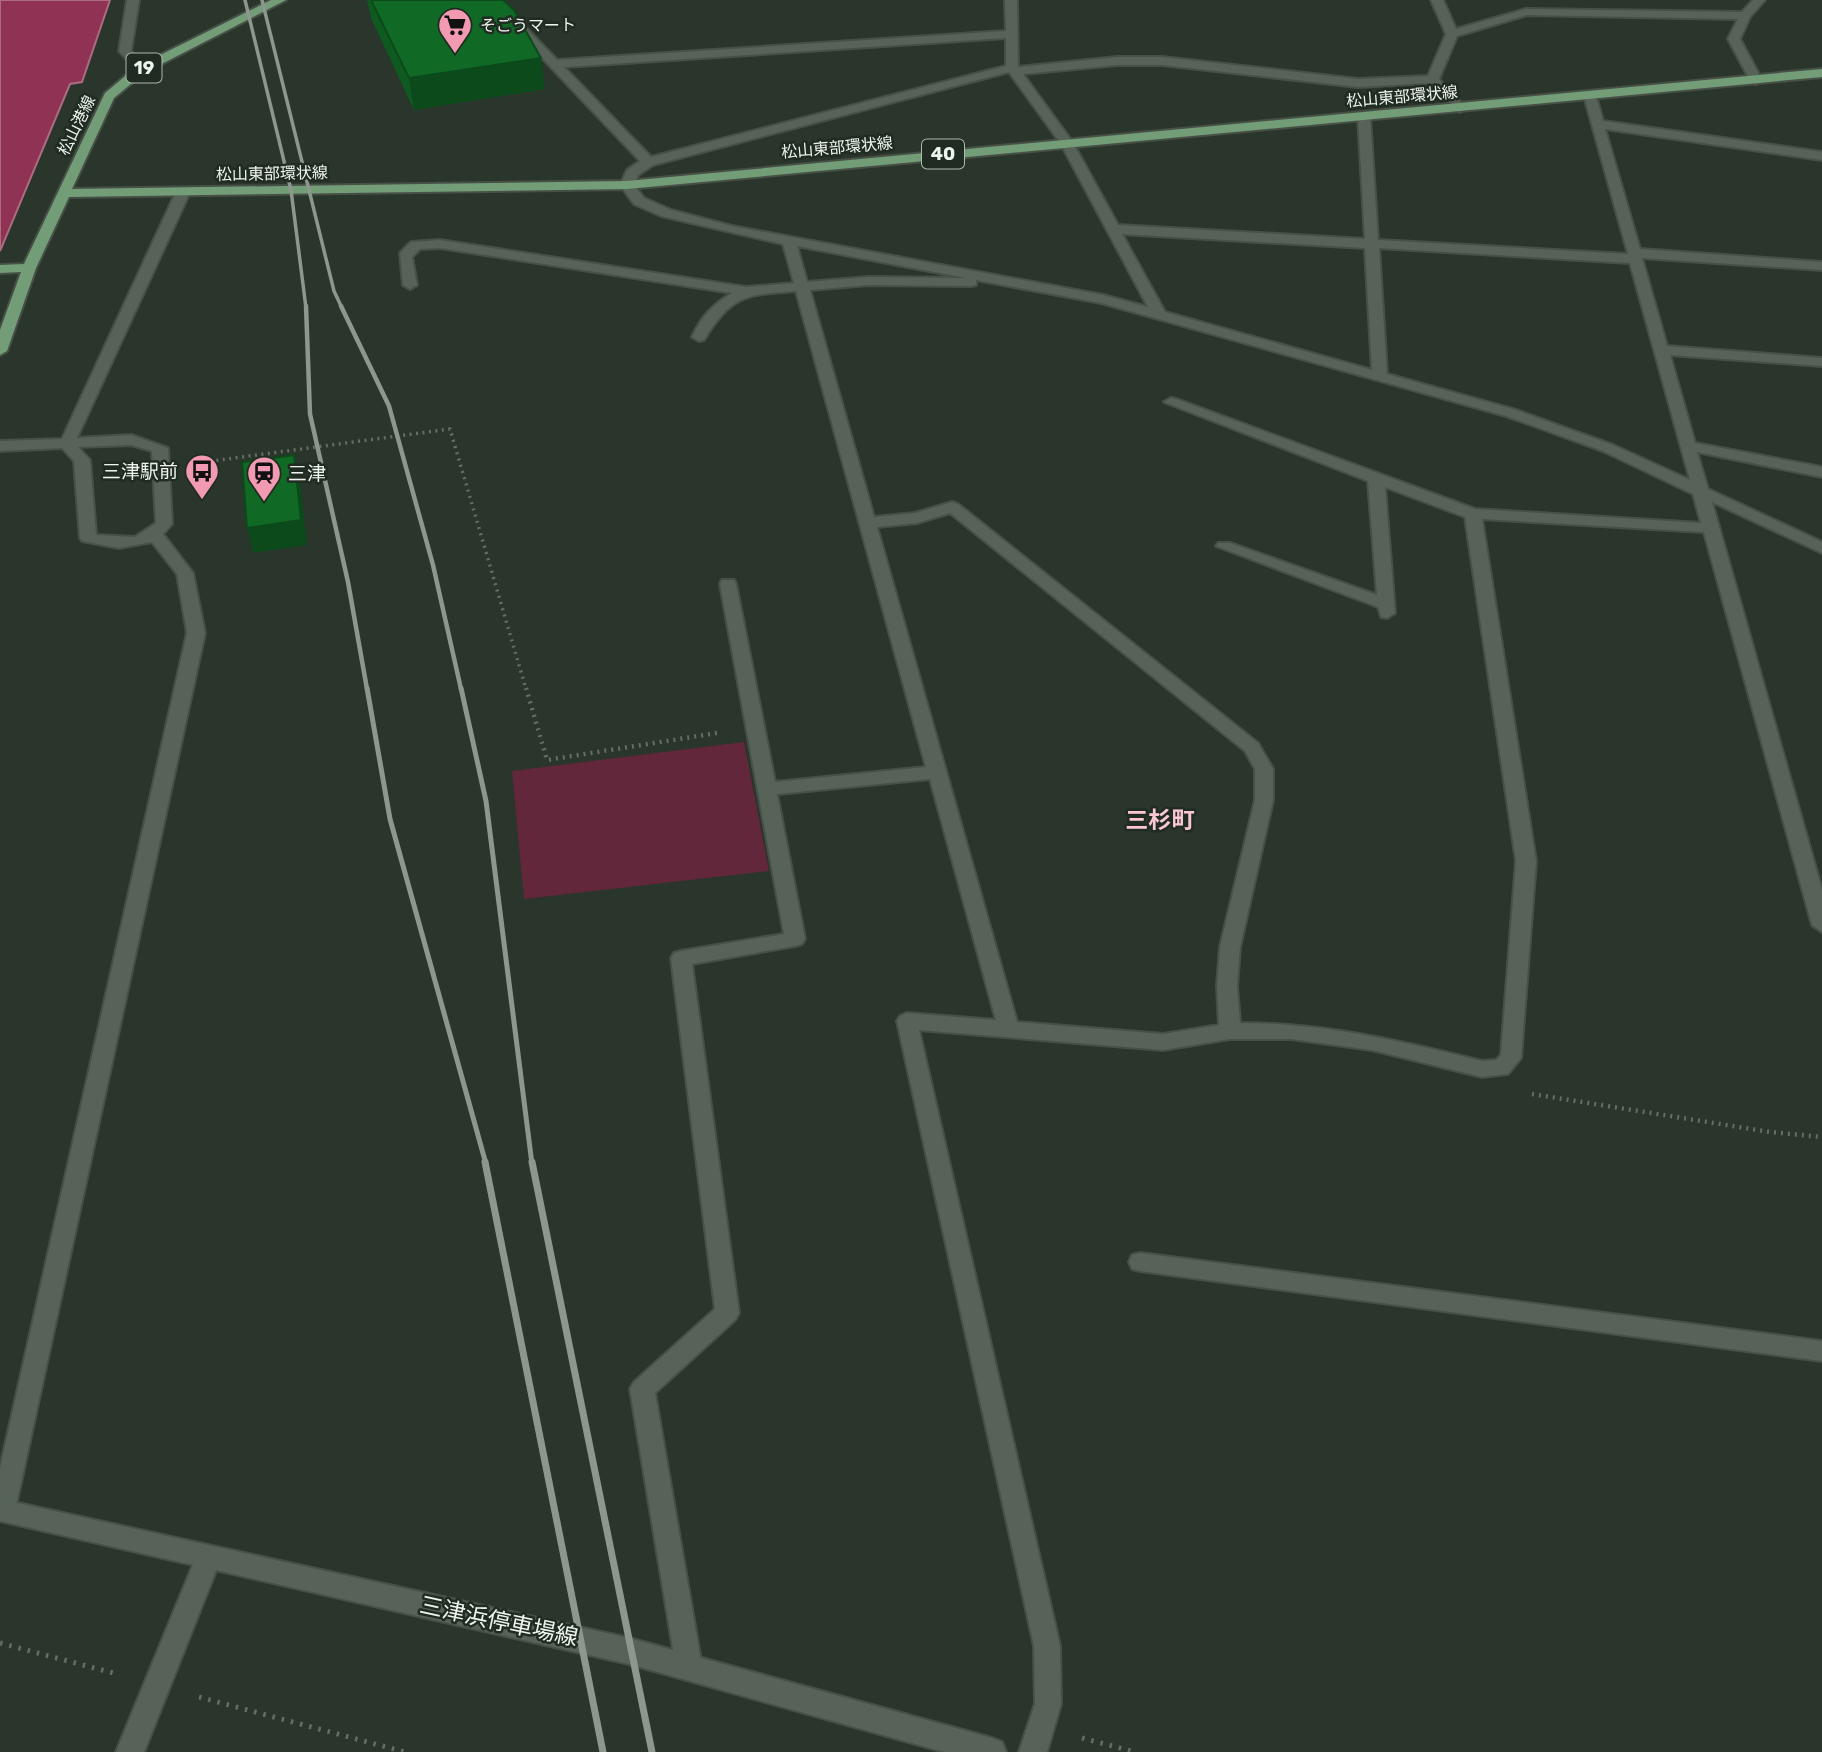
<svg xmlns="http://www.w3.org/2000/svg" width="1822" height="1752" font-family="Rubik,'Noto Sans JP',sans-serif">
<rect width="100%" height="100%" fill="#2a352b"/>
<path fill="#63273b" d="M744,742L769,871L524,899L512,771Z"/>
<path fill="#8f3253" stroke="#ab6c81" stroke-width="2" d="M0,0H110L82,82L70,84L0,251Z"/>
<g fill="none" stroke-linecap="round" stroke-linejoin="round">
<g stroke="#475047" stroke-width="4">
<path id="minor" d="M127,0H139L131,51L146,70L140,74L119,51Z
M487,0H499L557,60L1006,31L1005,0H1017L1018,67L1117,57H1162L1358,79L1428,76L1446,34L1431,0H1443L1456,29L1526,9L1742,12L1753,0H1765L1750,17L1740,39L1762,80L1756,84L1750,80L1728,39L1738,19L1527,15L1457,36L1439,79L1466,108L1460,112L1430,83L1358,87L1162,65H1117L1023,74L1073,143L1118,225L1365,239L1358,117L1364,113L1370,117L1378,240L1628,254L1584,96L1590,92L1596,96L1603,121L1822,152V160L1605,129L1640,249L1822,262V270L1642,258L1667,346L1822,358V366L1670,355L1695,443L1822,467V477L1697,452L1708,489L1822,542V553L1712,502L1822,890V932L1812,925L1704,532L1482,519L1536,861L1521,1058L1508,1074L1482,1077L1372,1050L1291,1039H1230L1163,1050L919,1030L1060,1646L1061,1704L1047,1752H1019L1035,1704L1034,1646L897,1021L900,1016L907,1013L996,1020L930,779L777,794L805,939L802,944L795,946L692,964L739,1313L735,1320L655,1393L702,1667L698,1676L689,1680L680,1676L676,1667L630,1389L634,1382L715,1309L671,958L674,953L681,951L784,934L720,584L722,580H734L736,584L775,782L926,767L796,291C746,295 732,294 704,340L699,341L692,337C701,317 713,304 732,293L440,248L420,249L412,257L417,285L410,289L403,285L400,253L411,242L440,240L746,287L794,283L783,244L661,216L634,204L620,185L627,170L640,161ZM1006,38V66L651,157L564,67ZM1009,72L1061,144L1148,307L1103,295L732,226L671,210L644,198L634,185L638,175L653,165ZM1122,234L1365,248L1372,370L1165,312ZM797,246L966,278L868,277L807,282ZM1379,248L1630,263L1690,480L1613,445L1516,410L1387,374ZM976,280L1101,303L1506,416L1603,451L1693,494L1701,523L1475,509L1176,399L1171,398L1164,402L1368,481L1377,595L1230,543H1218L1216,546L1378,607L1381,617L1387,618L1395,613L1385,487L1465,517L1516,861L1501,1055L1496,1060L1482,1061C1401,1041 1324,1023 1240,1023L1237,986L1240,947L1273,800V769L1258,743L958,504L952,502L915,513L874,517L810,290L868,285L971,286L976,285ZM950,513L1245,751L1255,769V800L1220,947L1217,986L1219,1025L1163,1034L1017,1022L877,527L917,523Z
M183,188L190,192L77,438L131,435L168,448L172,524L163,534L193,573L205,633L15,1510L12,1518L3,1521L0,1520V1468L187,633L177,574L152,542L119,548L82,541L80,538L74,461L62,448L0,451V441L62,439L176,192ZM131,445L152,451L156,523L135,537L96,535L90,460L78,447Z
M1140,1253L1822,1341V1361L1140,1271L1132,1269L1129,1262L1132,1255Z
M208,1546L217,1550L221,1558L144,1752H116L199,1550Z"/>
</g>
<g stroke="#475047" stroke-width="4">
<path id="secondary" d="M0,1499L629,1638L992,1738L1002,1742L1006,1752H944L629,1664L0,1521Z"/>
</g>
<g stroke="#475047" stroke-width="4">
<path id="primary" d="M271,0H286L144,73L114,98L72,189L627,181L1822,69V77L627,189L69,197L36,268L7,351L0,355V330L21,272L0,273V265L24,264L105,93L136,67Z"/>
</g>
<path stroke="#656e65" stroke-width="3.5" stroke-dasharray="2 4.5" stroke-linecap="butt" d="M197,463L450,429L526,689"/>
<path stroke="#656e65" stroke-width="4.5" stroke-dasharray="2 5" stroke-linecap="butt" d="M526,688L547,760L717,733
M1532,1094L1770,1132L1822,1137"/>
<path stroke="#656e65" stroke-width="5" stroke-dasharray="2.5 7" stroke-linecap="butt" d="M0,1643L117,1674
M199,1697L405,1752
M1082,1738L1135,1752"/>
<use href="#minor" fill="#576358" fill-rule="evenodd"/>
<use href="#secondary" fill="#576358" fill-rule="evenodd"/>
<use href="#primary" fill="#739d77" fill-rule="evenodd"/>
<path stroke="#8e978e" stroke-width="3.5" d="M245,0L291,190L306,308
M262,0L334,291L342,308"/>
<path stroke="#8e978e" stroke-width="4.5" d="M306,306L310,414L348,582L367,689
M341,306L389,406L433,565L461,689"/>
<path stroke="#8e978e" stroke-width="5" d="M367,688L390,819L486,1164
M461,688L486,801L532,1164"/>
<path stroke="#8e978e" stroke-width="7" d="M485,1162L603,1752
M532,1162L652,1752"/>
</g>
<path fill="#0f5a21" d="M367,0H503L545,89L414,110L371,18Z"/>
<path fill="#0c4a1b" d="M541,58L545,89L414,110L409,78Z
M294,455L300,479L307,545L253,553L247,528Z"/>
<path fill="#116926" stroke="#0c4a1b" stroke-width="2" d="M371,0H503L514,10L541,58L409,78Z
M294,455L301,520L247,528L242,462Z"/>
<defs>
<g id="supermarket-pin" transform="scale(1.75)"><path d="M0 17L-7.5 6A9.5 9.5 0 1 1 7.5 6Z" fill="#f19ab2" stroke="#202b21"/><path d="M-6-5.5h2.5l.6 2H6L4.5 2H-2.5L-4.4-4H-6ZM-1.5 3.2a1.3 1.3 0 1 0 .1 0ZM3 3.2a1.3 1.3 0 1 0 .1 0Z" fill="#111"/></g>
<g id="bus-pin" transform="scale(1.75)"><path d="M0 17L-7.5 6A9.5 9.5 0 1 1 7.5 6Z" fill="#f19ab2" stroke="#202b21"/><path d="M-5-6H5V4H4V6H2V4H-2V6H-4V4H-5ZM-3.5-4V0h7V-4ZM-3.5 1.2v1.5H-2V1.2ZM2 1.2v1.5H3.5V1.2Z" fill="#111"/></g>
<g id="station-pin" transform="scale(1.75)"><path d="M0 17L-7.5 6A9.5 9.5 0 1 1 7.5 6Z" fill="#f19ab2" stroke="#202b21"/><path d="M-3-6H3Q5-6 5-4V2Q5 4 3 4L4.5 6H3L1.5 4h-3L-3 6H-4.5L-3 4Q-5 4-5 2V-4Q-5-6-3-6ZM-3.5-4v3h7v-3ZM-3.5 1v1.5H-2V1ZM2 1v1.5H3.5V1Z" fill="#111"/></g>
</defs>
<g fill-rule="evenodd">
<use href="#supermarket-pin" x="455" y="25"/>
<use href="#bus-pin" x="202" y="471"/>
<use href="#station-pin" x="264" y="473"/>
</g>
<g text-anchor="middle" stroke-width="5" stroke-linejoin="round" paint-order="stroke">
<g font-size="16" fill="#edf4ed" stroke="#202b21" text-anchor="start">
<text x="480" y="31">そごうマート</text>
</g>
<g font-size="16" fill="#edf4ed" stroke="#202b21">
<text transform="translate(1402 96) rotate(-5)" y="6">松山東部環状線</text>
<text transform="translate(76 125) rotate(-64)" y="6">松山港線</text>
<text transform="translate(837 147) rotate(-5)" y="6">松山東部環状線</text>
<text transform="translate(272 173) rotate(-1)" y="6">松山東部環状線</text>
</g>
<g fill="#202b21" stroke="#b0b8b0" stroke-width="2">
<rect x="126.5" y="53.5" width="35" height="29" rx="5"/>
<rect x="922" y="139.5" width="42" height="29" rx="5"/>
</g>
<g font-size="18" font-weight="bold" fill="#edf4ed">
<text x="144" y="74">19</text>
<text x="943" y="160">40</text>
</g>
<g font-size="19" fill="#edf4ed" stroke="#202b21" text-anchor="end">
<text x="178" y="478">三津駅前</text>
<text x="288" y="480" text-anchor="start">三津</text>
</g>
<g font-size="23" font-weight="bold" fill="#fac7d4" stroke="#202b21">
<text x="1160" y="828">三杉町</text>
</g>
<g font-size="23" fill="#edf4ed" stroke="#202b21">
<text transform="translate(499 1621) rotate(12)" y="8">三津浜停車場線</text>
</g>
</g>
</svg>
